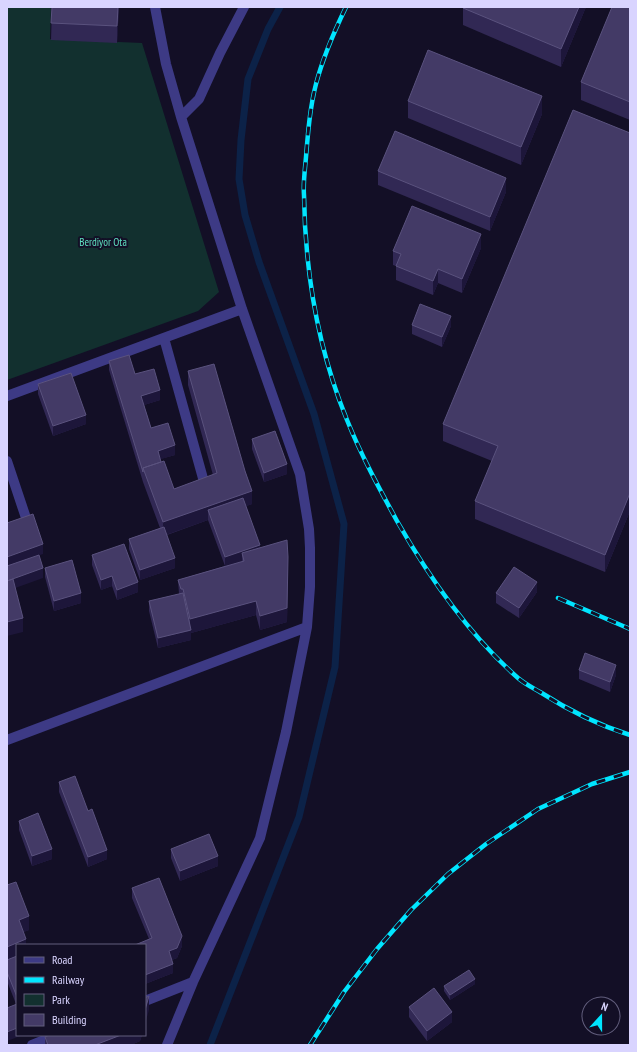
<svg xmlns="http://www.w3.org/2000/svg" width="637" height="1052" font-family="'PT Sans Narrow',sans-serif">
<rect width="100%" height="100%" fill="#130f26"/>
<path fill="#12302f" d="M7,7H51L50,39L142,43L219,292L198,311L7,380Z"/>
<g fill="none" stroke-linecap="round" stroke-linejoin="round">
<path stroke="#0c2248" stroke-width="7" d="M210,1045L299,817L335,667L344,524L314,414L259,262L245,215L239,179L241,140L248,79L268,29L280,7"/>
<path stroke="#3d3a85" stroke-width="10" d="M155,7L166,64L181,117L242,309L300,474L309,529L310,548V587L307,627L286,732L260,838L193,982L167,1045
M181,117L199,99L220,53L244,7
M164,338L204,482
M7,396L242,309
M7,461L27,521
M7,740L307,627
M145,1001L193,982
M32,1045L57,1035"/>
<g stroke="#00e5ff" stroke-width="4.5">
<path id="rail" d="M346,7C334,32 323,57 316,84C310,107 308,132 306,157C305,169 303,183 304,195C305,271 318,349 347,420C361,455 379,488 397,521C429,577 469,635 518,678C525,684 533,688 540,692C568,710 598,725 630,735
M558,598L630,629
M310,1045L344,992L377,949L411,910L448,874L486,844L538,809L592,784L630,772"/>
</g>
<use href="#rail" stroke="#130f26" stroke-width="3" stroke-dasharray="9" stroke-linecap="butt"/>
</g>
<path fill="#312854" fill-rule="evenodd" d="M52,7H119L117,43L51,40Z
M586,7L561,67L463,25V8Z
M630,7V120L581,100V82Z
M408,101L542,114L521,165L408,118Z
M630,133V511L605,572L475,519V501L492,461L443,441V424Z
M378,171L506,192L490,231L378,185Z
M481,248L462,293L438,283L433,295L396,280V266L393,265V251Z
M412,325L451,326L442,347L412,334Z
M109,361L135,374L160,400L144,405L151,428L175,455L160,459L174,489L213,475L188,385V371L252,504L246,506L260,548L288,571L287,622L260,630L256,615L191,633V640L158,648L149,611V601L179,594L178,580L225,566L208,520L167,535L175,568L140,580L129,549V539L160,528L143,482L109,370ZM242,561V562L229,565Z
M38,384L86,424L53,436L38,394Z
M252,439L287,474L264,482L252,449Z
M92,555L138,592L117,600L112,586L101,590L92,565Z
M45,568L81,603L54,611L45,577Z
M537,592L519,618L496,603V593Z
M579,670L616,675L610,692L579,679Z
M59,782L107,859L88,867L59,792Z
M19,821L52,859L32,866L19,830Z
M171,849L218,866L180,881L171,858Z
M7,885L29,930L23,932L26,945H17V1035L16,1004L7,981Z
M132,888L182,946L177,958L172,960L173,973L145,984V945L149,939L132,898Z
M475,984L450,1000L444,991V986Z
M409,1007L452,1022L427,1041L409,1017Z
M49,1035H142L140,1041L131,1045H45V1037Z"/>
<path fill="#1d163a" d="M118,7H119L117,43V26Z
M579,7H586L561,67V49Z
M542,96V114L521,165V147Z
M506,178V192L490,231V217Z
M481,234V248L462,293V279Z
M438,269V283L433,295V281Z
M451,316V326L442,347V337Z
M160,390V400L141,406V396Z
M86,415V424L53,436V426Z
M175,445V455L158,460V451Z
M287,464V474L264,482V473Z
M252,491V504L211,519L208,510V520L163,536V522Z
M630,493V511L605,572V555Z
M43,544V554L7,567V557Z
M260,545V554L242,553V561L225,567V557Z
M288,557L287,622L260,630V616Z
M175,558V568L140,580V570Z
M43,568V578L7,591V581Z
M112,576V586L101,590V580Z
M138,582V592L117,600V590Z
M537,582V592L519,618V608Z
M81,593V603L54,611V601Z
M256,601V615L191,633V640L158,648V638L190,631V619Z
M23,618V632L7,636V622Z
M616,665V675L610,692V682Z
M52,849V859L32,866V856Z
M107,850V859L88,867V857Z
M218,856V866L180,881V871Z
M29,916V930L19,934V920Z
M182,936V946L177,958L169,961V951Z
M26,939V945H17V957L7,961V947Z
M173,964V973L145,984V975Z
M475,979V984L450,1000V995Z
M149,996V1010L145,1024V1010Z
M452,1012V1022L427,1041V1031Z
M17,1028V1035H23L7,1041V1032Z
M121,1035H142L140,1041L131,1045H95Z"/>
<path fill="#433a66" stroke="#5a527e" d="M52,7H118L117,26L51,23Z
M463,7H579L561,49L463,8Z
M612,7H630V102L581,82Z
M428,50L542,96L521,147L408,101Z
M573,110L630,133V493L605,555L475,501L498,446L443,424Z
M395,131L506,178L490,217L378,171Z
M412,206L481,234L462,279L438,269L433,281L396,266L401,254L393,251Z
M420,304L451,316L442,337L412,325Z
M129,355L135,374L154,369L160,390L141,396L151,428L168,423L175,445L158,451L161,462L143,468V472L109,361Z
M214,364L245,471L252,491L163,522L143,468L164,461L174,489L217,473L188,371Z
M71,373L86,415L53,426L38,384Z
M275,431L287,464L264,473L252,439Z
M243,498L260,545L225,557L208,510Z
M33,514L43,544L7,557V523Z
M164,527L175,558L140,570L129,539Z
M287,540L288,557L287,608L260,616L256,601L190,619L183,589H181L178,580L244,561L242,553Z
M124,544L138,582L117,590L112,576L101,580L92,555Z
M39,555L43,568L7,581V566Z
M72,560L81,593L54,601L45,568Z
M514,567L537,582L519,608L496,593Z
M13,579L23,618L7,622V581Z
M183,593L191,630L158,638L149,601Z
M585,653L616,665L610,682L579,670Z
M75,776L88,811L92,809L107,850L88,857L59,782Z
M38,813L52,849L32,856L19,821Z
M209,834L218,856L180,871L171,849Z
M159,878L182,936L177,948L169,951L173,964L145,975V945H135L152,938L132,888Z
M16,882L29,916L19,920L26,939L7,947V885Z
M17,956V997L7,972V960Z
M469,970L475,979L450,995L444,986Z
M434,988L452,1012L427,1031L409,1007Z
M149,996L145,1010V998Z
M17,1004V1028L7,1032V1008Z
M49,1035H121L95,1045H48L45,1037Z"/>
<g text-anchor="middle" stroke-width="4" stroke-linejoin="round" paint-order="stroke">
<g font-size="11" fill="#5fe0c0" stroke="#130f26">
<text x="103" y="246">Berdiyor Ota</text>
</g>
</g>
<rect width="637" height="1052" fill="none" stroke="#d9d4ff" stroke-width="16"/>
<rect x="16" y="944" width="130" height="92" fill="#130f26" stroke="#625e7d"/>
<rect x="24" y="957" width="20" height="6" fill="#3d3a85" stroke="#625e7d"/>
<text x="52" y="964" font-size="12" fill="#d9d4ff">Road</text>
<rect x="24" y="977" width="20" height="6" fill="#00e5ff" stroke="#625e7d"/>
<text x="52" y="984" font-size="12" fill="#d9d4ff">Railway</text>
<rect x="24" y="994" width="20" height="12" fill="#12302f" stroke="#625e7d"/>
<text x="52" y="1004" font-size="12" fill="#d9d4ff">Park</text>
<rect x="24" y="1014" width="20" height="12" fill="#433a66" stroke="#625e7d"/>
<text x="52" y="1024" font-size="12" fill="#d9d4ff">Building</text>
<g transform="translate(601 1016) rotate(21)"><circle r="19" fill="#130f26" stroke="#625e7d"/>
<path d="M0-3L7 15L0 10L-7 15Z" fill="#00e5ff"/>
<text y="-6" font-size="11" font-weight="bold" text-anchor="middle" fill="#d9d4ff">N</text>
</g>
</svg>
